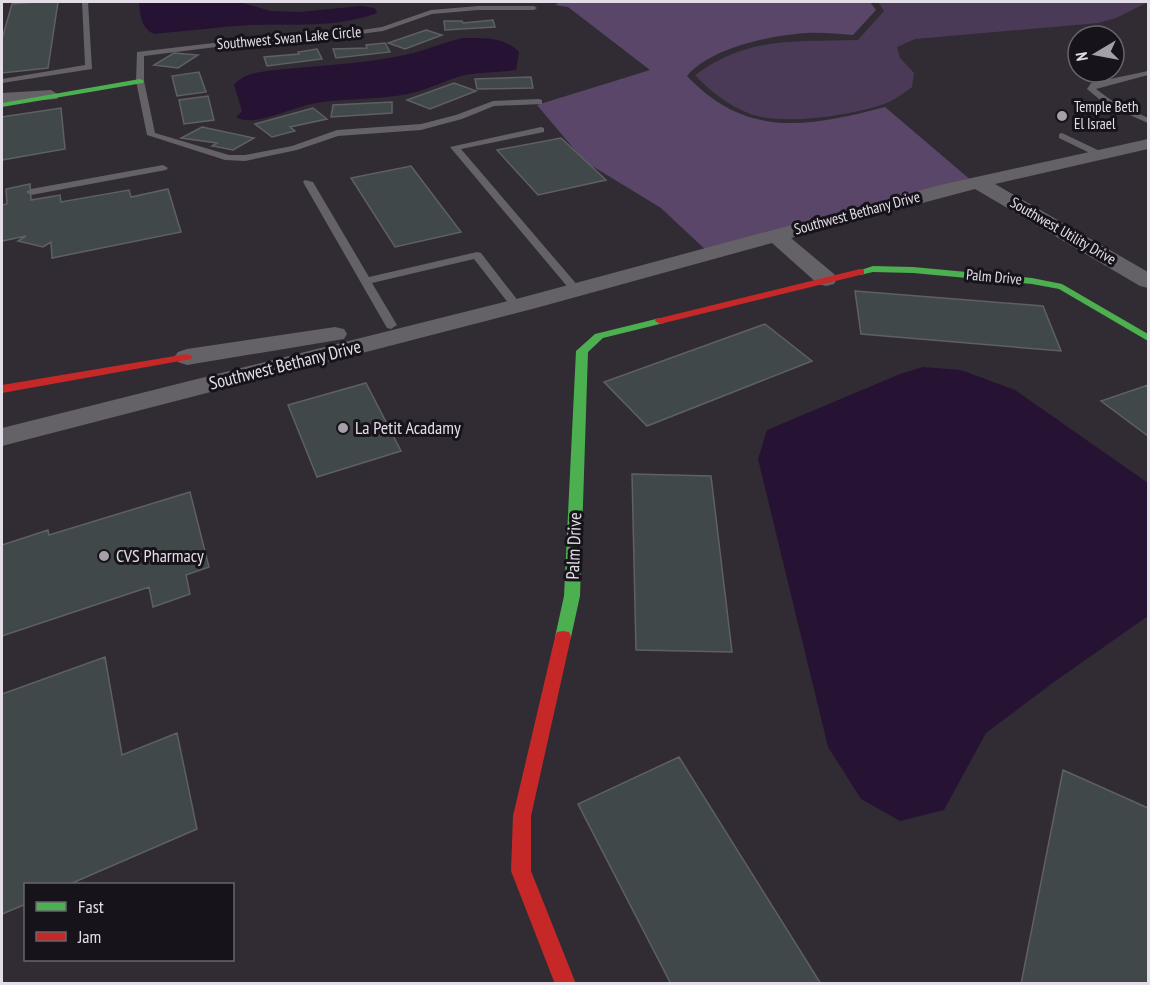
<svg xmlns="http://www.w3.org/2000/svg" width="1150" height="985" font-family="'PT Sans Narrow',sans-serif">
<rect width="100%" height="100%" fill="#312c34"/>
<path fill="#4a3a57" d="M878,2H1148L1116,18L1098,23L915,39L897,47L900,58L914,73L912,87C905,92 897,98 889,102C857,115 780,127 748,113C728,105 710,91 695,75C749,36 794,42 858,40L884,11Z"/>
<path fill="#594669" d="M560,2H870L876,10L853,35C838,34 822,32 807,33C771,35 710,48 687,76C747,139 808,127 885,107L979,187L708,252L661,208L584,161L537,105L650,70L568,7L555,5Z"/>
<path fill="#261334" d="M139,2H239L271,11L299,12L361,6L375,8L377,13C337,28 294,24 252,25C219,27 187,31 154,34C141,28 140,15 139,2Z
M462,38C482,38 504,36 519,52L516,70C499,72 481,72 465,75C445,80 428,90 408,94C376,100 343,98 311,104C292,108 252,128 236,117L242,111L234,85C245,71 268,71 285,69C328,65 371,63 413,53C429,49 445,42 462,38Z
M923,367L961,370L1015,390L1148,483V616L1054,682L986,733L944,810L900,821L861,799L828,747L758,459L767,430L900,374Z"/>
<path fill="#40484a" stroke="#5e6063" stroke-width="1.5" d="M35,2H58L48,68L2,73V39L12,4Z
M493,20L495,27L445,30L444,21H462L463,23Z
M426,30L442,35L405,49L388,43Z
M385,43L390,52L336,58L333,49L367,48L366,45Z
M317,49L322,59L267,66L264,57L299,54L298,52Z
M174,53L198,55L178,68L154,65Z
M199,72L206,92L177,96L172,76Z
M531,77L533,88L477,89L475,79Z
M454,83L476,91L430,109L407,100Z
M208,96L214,120L184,124L179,100Z
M392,102V113L331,117L333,105Z
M61,108L65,149L2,160V117Z
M313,108L327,119L290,127L295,131L272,137L255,124Z
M202,127L254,138L233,150L212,146L217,143L181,138Z
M561,138L606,180L538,195L497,150Z
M411,166L461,232L395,247L351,178Z
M30,184L31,200L60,195L61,202L129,190L131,197L168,189L181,232L52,258L51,242L43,247L18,241L26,236L2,241V205L7,204L6,189Z
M855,291L1043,306L1061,351L861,334Z
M765,324L812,361L647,426L604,382Z
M366,383L401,451L317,477L288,405Z
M1148,385V436L1101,401Z
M632,474L711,476L732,652L636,650Z
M190,492L209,567L186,575L190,594L153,607L149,587L2,636V545L48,530L49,535Z
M105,657L122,755L177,733L197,829L70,884H26V904L2,914V694Z
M679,757L821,984H671L578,804Z
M1063,770L1148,808V984H1021Z"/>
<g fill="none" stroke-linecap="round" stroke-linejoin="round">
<path fill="#646167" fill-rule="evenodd" d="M82,2H88L92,69L2,83V79L85,65Z
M478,6H534L537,8L534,10H478L432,14L383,31L285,44L256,42L144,56V81L155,133L229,155H245L292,146L337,130L421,124L456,115L493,101L539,99L542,100V104L494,106L462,119L421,130L338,136L297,150L245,161L225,160L147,135L136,81L137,52L256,38L285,40L313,37L382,27L431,10Z
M1148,71V75L1096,89L1111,100L1148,118V123L1105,104L1087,89L1091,83Z
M541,127L544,128V132L461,149L579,287L581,289L575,292L571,291L450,147Z
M1062,133L1104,153L1106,155L1098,157L1059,138V134Z
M163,165L168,168L166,170L31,195L26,192L31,189Z
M305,180L313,182L369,277L477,252L481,253L519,302L517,304H509L474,259L372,283L397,325L391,329L387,328L303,182Z"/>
<path fill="#646167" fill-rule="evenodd" d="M51,90L59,95L57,99L2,103V93Z
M1148,139V149L995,184L1148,272V288L1140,286L975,189L791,238L834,274L837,279L834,284L826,286L818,284L772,243L536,308L2,446V428L520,298L940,185Z
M335,327L344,329L347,334L344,339L187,365L178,362L174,357L178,352L187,349Z"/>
<path fill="#4caf50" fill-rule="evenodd" d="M140,79L144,81L143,83L2,107V103Z
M873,266L913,267L1032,278L1062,284L1148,334V341L1059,289L1032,284L913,273L873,272L860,275L855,272Z
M660,318L664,319V323L603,338L588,352L580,596L571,637L569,642L563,643L557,642L555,637L564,596L576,351L595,334Z"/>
<path fill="#c62828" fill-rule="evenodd" d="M860,269L864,270V274L660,324L655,321L656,319Z
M187,354L193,357L191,359L2,393V385Z
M563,631L569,632L571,637L531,816V871L576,984H555L511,871L513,816L555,637L557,632Z"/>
</g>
<g fill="#a59fa9" stroke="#17131a" stroke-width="2">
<circle cx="1062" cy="116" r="6"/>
<circle cx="343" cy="428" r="6"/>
<circle cx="104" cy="556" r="6"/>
</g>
<g text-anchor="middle" stroke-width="6" stroke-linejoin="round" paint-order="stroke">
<g font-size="15" fill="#e3dde8" stroke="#17131a">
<text transform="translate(289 38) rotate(-5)" y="5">Southwest Swan Lake Circle</text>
<text transform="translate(857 213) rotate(-15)" y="5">Southwest Bethany Drive</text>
<text transform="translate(1063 231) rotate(30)" y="5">Southwest Utility Drive</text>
<text transform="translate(994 277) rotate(5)" y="5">Palm Drive</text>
</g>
<g font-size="15" fill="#e3dde8" stroke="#17131a" text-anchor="start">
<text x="1074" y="112">Temple Beth<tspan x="1074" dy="17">El Israel</tspan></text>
</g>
<g font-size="18" fill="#e3dde8" stroke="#17131a">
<text transform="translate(285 365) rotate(-14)" y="6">Southwest Bethany Drive</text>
<text transform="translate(574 546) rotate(-88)" y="6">Palm Drive</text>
</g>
<g font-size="18" fill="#e3dde8" stroke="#17131a" text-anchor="start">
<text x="355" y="434">La Petit Acadamy</text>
<text x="116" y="562">CVS Pharmacy</text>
</g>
</g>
<rect width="1150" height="985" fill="none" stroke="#e3dde8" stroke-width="6"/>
<rect x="24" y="883" width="210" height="78" fill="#17131a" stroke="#69646c" stroke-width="1.5"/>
<rect x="36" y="902" width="30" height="9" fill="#4caf50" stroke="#69646c" stroke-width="1.5"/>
<text x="78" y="913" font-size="18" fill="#e3dde8">Fast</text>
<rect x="36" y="932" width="30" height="9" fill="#c62828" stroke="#69646c" stroke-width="1.5"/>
<text x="78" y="943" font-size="18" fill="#e3dde8">Jam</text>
<g transform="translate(1096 54) rotate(260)"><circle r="28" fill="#17131a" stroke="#69646c" stroke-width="1.5"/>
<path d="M0-4.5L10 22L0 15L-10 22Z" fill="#a59fa9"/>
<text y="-9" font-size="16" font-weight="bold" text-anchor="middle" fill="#e3dde8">N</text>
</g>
</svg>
